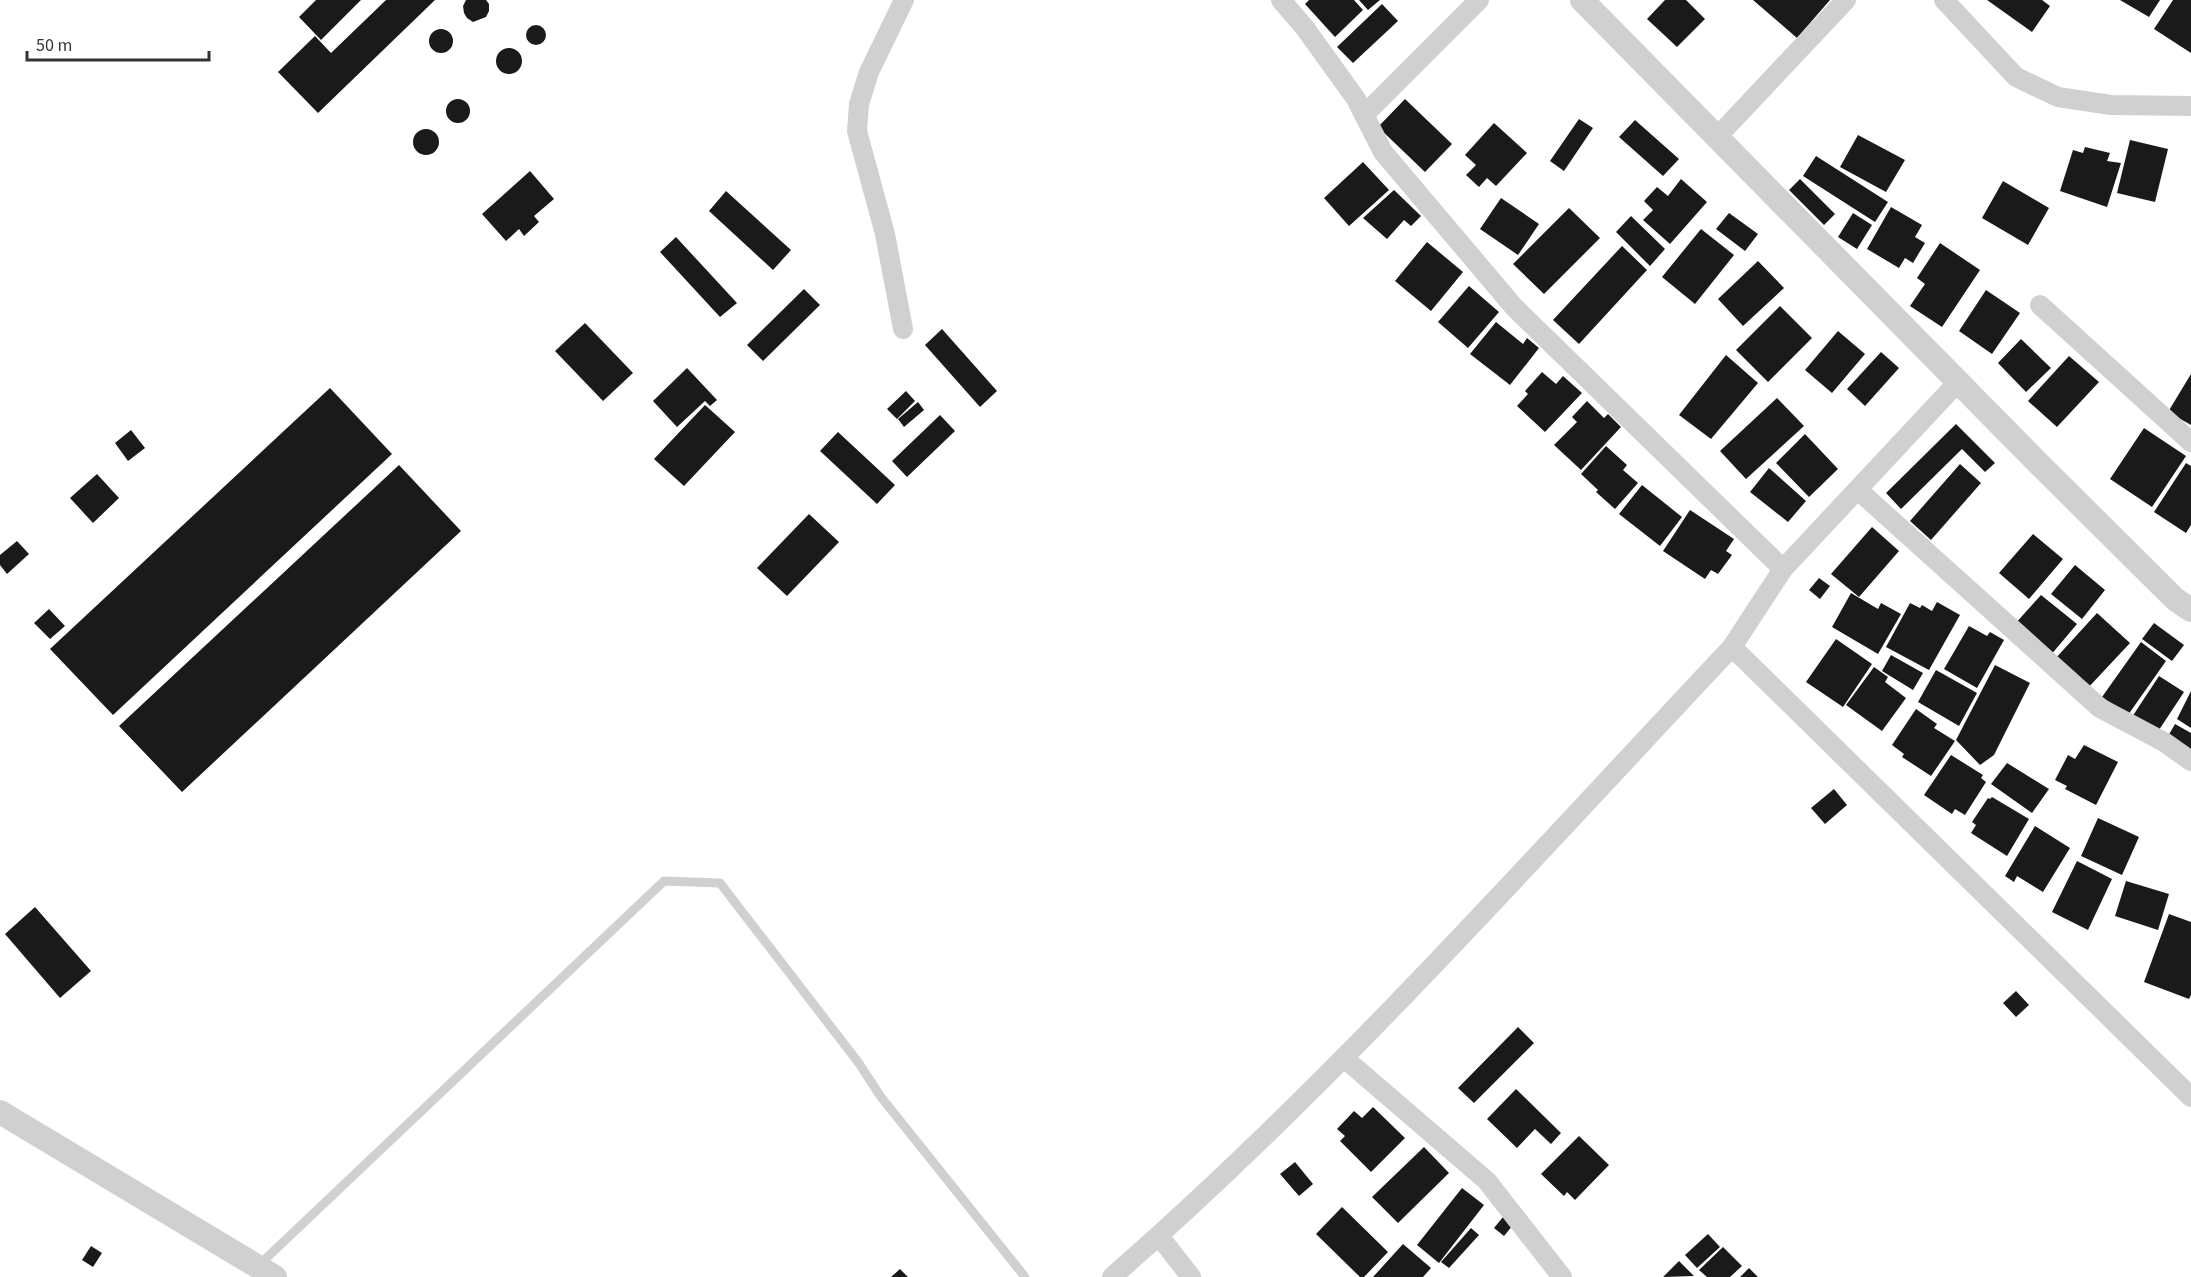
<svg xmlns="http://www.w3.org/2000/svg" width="2191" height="1277" font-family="'Source Sans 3',sans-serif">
<rect width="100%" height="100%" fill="#fff"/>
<path fill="#1a1a1a" d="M316,0H361L321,40L299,17Z
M386,0H435L318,113L278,72L315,36L331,53Z
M466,0H486L489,4V11L486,17L473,22L467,18L464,13L463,6Z
M1309,0H1354L1363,10L1335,37L1305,4Z
M1359,0H1380L1368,10Z
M1665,0H1686L1705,19L1677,47L1647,19Z
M1753,0H1830L1797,38Z
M1987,0H2042L2050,6L2032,32Z
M2120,0H2160L2149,17Z
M2173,0H2191V53L2154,29Z
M1382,4L1398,21L1353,63L1337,47Z
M526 35a10 10 0 1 1 20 0a10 10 0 1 1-20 0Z
M429 41a12 12 0 1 1 24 0a12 12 0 1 1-24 0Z
M496 61a13 13 0 1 1 26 0a13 13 0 1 1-26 0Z
M1405,99L1452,144L1425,172L1378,127Z
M446 111a12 12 0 1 1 24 0a12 12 0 1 1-24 0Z
M1579,119L1593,128L1564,171L1550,161Z
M1635,120L1679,159L1663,176L1619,137Z
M1494,123L1527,153L1496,186L1487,178L1479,187L1466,175L1476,165L1465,155Z
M413 142a13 13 0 1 1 26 0a13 13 0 1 1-26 0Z
M1858,135L1905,160L1886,192L1840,167Z
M2130,140L2168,149L2155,202L2117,193Z
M2085,147L2110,153L2107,161L2121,163L2107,207L2060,191L2073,150L2083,153Z
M1816,156L1888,202L1875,222L1803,176Z
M1363,162L1389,190L1349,226L1324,198Z
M530,171L554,199L534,216L539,222L524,236L519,229L506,241L482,214Z
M1681,179L1707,202L1670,244L1643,220L1653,210L1644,201L1657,187L1668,196Z
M1800,179L1835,214L1824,225L1789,190Z
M2003,181L2049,208L2028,245L1982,218Z
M1394,190L1421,216L1411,226L1404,220L1387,239L1363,218Z
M726,191L791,250L773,270L709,211Z
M1501,198L1539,224L1518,255L1480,229Z
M1891,207L1922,225L1915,237L1925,243L1913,263L1905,258L1899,268L1867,249Z
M1569,208L1600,238L1544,294L1513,264Z
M1729,213L1758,234L1745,251L1716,229Z
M1853,213L1872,225L1857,249L1838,237Z
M1631,216L1665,249L1650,266L1616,232Z
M1701,229L1734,255L1695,304L1662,277Z
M676,237L737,303L720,317L660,252Z
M1427,242L1463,272L1431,311L1395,281Z
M1940,243L1980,270L1942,327L1910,306L1925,284L1917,278Z
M1622,246L1647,270L1579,344L1553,320Z
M1758,261L1784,288L1743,326L1718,299Z
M1469,286L1499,312L1468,348L1438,322Z
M804,289L820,305L763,361L747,345Z
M1986,290L2020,313L1992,354L1959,331Z
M1780,306L1812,338L1768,382L1736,350Z
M1496,322L1523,344L1527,338L1539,348L1510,385L1470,354Z
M585,323L633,373L603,401L555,351Z
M942,329L997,391L980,407L925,345Z
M1838,331L1865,354L1832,393L1805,370Z
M2021,339L2051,368L2026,392L1998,363Z
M1881,352L1899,368L1865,406L1847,389Z
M1726,355L1758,383L1711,439L1679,415Z
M2069,356L2099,382L2057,427L2028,401Z
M687,368L717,400L710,406L705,401L677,427L653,401Z
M1542,372L1556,384L1563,376L1582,393L1545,432L1517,406L1528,394L1525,391Z
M2191,374V425L2168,412Z
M330,388L392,454L113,715L50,649Z
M906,391L915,401L897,419L887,409Z
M1777,398L1804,426L1746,479L1720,451Z
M1587,401L1604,418L1608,414L1621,427L1581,470L1554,445L1577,422L1572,417Z
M918,402L924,410L904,427L898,419Z
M705,405L735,432L684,486L654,459Z
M940,415L955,431L907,477L892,461Z
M1956,424L1995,463L1985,472L1962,449L1901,509L1886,493Z
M2144,428L2186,456L2152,507L2110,479Z
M131,430L145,448L128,461L115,443Z
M838,432L895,485L877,504L820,451Z
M1805,434L1838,469L1809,497L1776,463Z
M1606,446L1627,465L1623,470L1638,483L1615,509L1596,492L1598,490L1581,474Z
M2186,463L2191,466V525L2186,533L2154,512Z
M1960,464L1981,483L1931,540L1910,521Z
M399,465L461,531L182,792L119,726Z
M1769,468L1806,501L1788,522L1750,492Z
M97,474L119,498L93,523L70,498Z
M1642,485L1682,517L1660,546L1619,514Z
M1690,510L1734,539L1726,551L1732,555L1718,574L1711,570L1705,579L1663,551Z
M809,514L839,542L787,596L757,568Z
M1872,527L1899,551L1859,597L1831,574Z
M2033,534L2063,559L2029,599L1999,573Z
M17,541L29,554L7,574L0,565V555Z
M2075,565L2105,590L2082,619L2051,594Z
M1819,578L1830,586L1820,599L1809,590Z
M1851,593L1878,609L1881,603L1901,614L1878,654L1832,627Z
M2041,595L2077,624L2050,656L2014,625Z
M1937,602L1960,615L1929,670L1886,647L1910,603L1920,608L1922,605L1932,611Z
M49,609L65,626L50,639L34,623Z
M2097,613L2130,643L2086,690L2054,660Z
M2154,623L2184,645L2172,661L2142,639Z
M1969,626L1987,636L1990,632L2004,640L1977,688L1944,669Z
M1836,639L1872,664L1843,707L1806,682Z
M2141,642L2166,661L2128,715L2102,697Z
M1891,655L1923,673L1913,690L1882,671Z
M1995,665L2030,683L1994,755L1980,765L1956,740Z
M1874,667L1888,677L1885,682L1906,698L1882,731L1846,705Z
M1936,670L1977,693L1959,726L1918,702Z
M2159,676L2184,692L2157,733L2132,717Z
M2191,691V728L2177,719Z
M1916,709L1937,724L1934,728L1955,741L1931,776L1902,757L1904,754L1892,745Z
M2175,724L2191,733V752L2167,738Z
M2084,745L2118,762L2096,805L2065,789L2067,786L2055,780L2068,755L2075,759Z
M1951,755L1983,775L1981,778L1986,782L1965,815L1955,809L1952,814L1924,795Z
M2007,763L2049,789L2032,813L1991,784Z
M1834,789L1847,805L1825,824L1811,808Z
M1992,797L2029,819L2007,856L1971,833L1976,825L1972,822L1988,798L1990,799Z
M2098,818L2139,837L2122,875L2081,856Z
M2035,826L2070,848L2043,892L2017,876L2014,882L2005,876Z
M2077,861L2112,879L2088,930L2052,912Z
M2126,881L2169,894L2158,930L2115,916Z
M35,907L91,971L60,998L5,934Z
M2169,914L2191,922V995L2189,999L2144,982Z
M2016,991L2029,1005L2016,1017L2003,1003Z
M1518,1027L1534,1043L1474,1103L1458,1088Z
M1516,1089L1561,1133L1551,1144L1535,1129L1517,1148L1487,1119Z
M1373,1107L1405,1138L1371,1172L1340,1141L1345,1136L1337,1129L1354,1111L1362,1118Z
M1579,1136L1609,1165L1575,1200L1567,1192L1564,1196L1541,1174Z
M1424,1147L1449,1173L1398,1223L1372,1197Z
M1295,1162L1313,1184L1299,1196L1280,1174Z
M1462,1188L1484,1205L1439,1263L1417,1245Z
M1342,1207L1388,1252L1364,1277H1360L1316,1234Z
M1503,1217L1513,1225L1504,1236L1494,1228Z
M1471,1228L1479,1235L1449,1268L1441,1262Z
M1708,1234L1720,1247L1697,1268L1685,1255Z
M1403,1244L1431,1268L1423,1277H1373Z
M91,1246L102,1253L93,1267L82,1260Z
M1723,1247L1742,1266L1730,1277H1707L1699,1270Z
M1679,1261L1694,1276L1663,1277Z
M1749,1268L1758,1277H1740Z
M900,1269L908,1277H891Z"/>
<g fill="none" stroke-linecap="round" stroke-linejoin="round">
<path stroke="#d0d0d0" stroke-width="9" d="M258,1266L664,881L720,883L858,1062L881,1097L1025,1277"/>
<path stroke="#d0d0d0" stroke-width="20" d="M1281,0L1305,28L1356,99L1383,152L1514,307L1783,569
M1944,0L2016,77L2058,97L2111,105L2191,106
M1364,115L1479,0
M1717,137L1846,0
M2040,305L2191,442
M903,329L885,234L857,131L859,104L869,72L904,0
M1858,490L2100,708L2164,742L2191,761
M1732,647L2191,1097
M1344,1058L1487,1181L1562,1277
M1159,1236L1191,1277
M1112,1277C1334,1083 1530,861 1732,647L1783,569L1958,382"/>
<path stroke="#d0d0d0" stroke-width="24" d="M1582,0L2038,463L2175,599L2191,610
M0,1112L275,1277"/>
</g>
<path d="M27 51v9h182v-9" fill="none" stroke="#333333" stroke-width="3"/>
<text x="36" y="51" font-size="18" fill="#333333" stroke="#ffffff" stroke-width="4.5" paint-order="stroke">50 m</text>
</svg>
